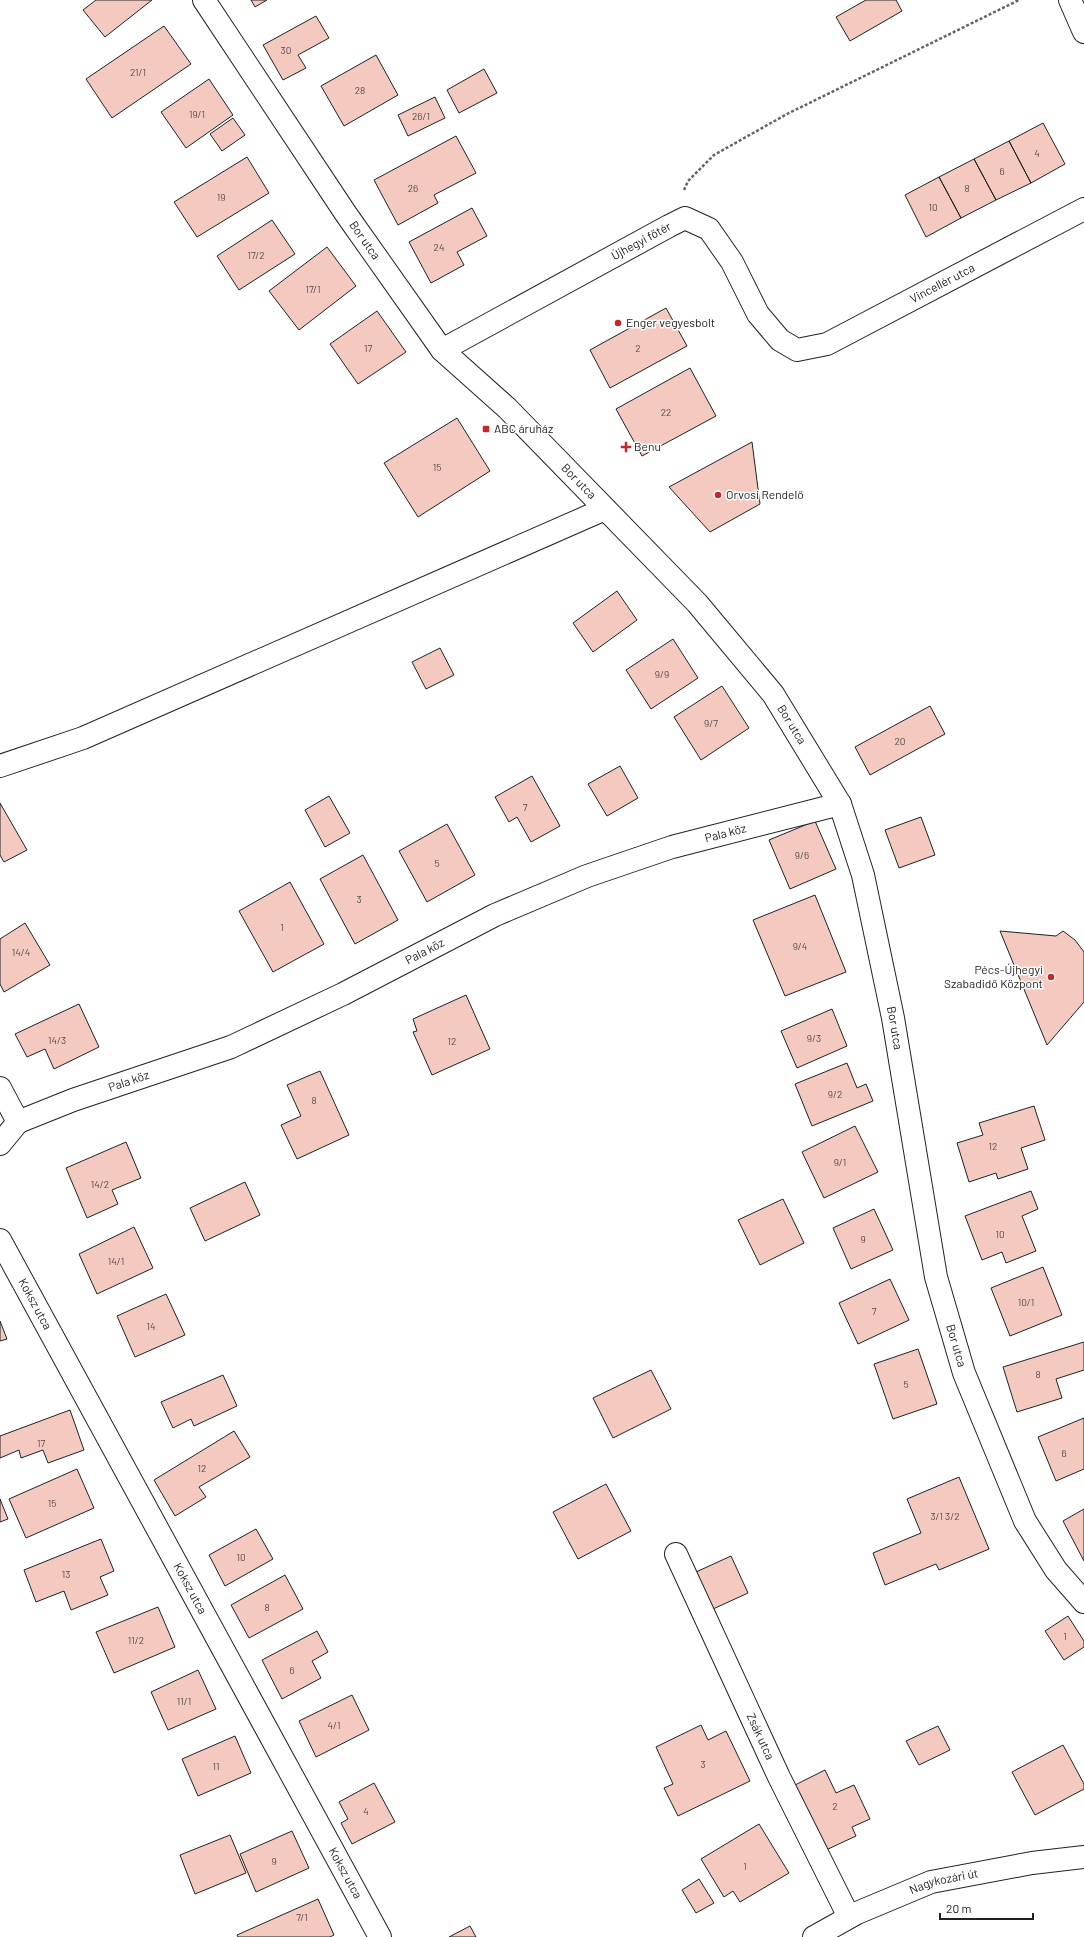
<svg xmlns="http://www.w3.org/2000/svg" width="1084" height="1937" font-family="Barlow,sans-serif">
<rect width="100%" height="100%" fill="#fff"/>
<path fill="#f3c9c0" stroke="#222" d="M96,0H152L105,37L83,10Z
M251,0H267L255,7Z
M866,0H896L902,11L850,41L836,17Z
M316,16L329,38L298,55L306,68L283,80L263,45Z
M164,26L191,64L112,118L86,79Z
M376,55L398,95L344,126L321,86Z
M484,69L497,93L459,113L447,90Z
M209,79L233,115L186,148L161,112Z
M435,97L445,118L408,136L398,115Z
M233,118L245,135L222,151L210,134Z
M1043,123L1065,164L1031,183L1009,141Z
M456,136L476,173L434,195L438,203L398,225L374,180Z
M1009,141L1031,183L996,200L974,159Z
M247,157L269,193L197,237L174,202Z
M974,159L996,200L961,218L939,177Z
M939,177L961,218L926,237L905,195Z
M472,208L487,236L457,252L464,265L431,283L409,242Z
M272,220L295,254L239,290L217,256Z
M327,247L356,286L299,330L269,291Z
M666,308L687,346L610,388L590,350Z
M377,311L406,352L358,384L330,344Z
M690,368L716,416L642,456L616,409Z
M457,418L490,471L418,517L384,463Z
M752,442L760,504L710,532L669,487Z
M617,591L637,620L593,652L573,623Z
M673,639L698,678L651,709L626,670Z
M440,648L454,675L426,689L412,662Z
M722,686L749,728L701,760L674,717Z
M930,706L945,734L870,775L855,747Z
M620,766L638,798L607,816L588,784Z
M532,776L560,826L531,842L517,817L509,822L495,797Z
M329,796L350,833L325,847L305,810Z
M0,803L27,850L4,862L0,855Z
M921,817L935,855L899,868L885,830Z
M815,821L836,869L790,889L769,840Z
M447,824L475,875L427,902L399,851Z
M363,855L398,920L355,944L320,879Z
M290,882L324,944L273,972L239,911Z
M815,895L846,972L785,996L753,920Z
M25,923L50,965L4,992L0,984V939Z
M1000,931L1056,936L1063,931L1075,940L1084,952V1002L1047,1045Z
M466,995L490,1049L432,1075L413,1032L417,1031L413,1019Z
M79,1004L99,1047L54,1069L45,1049L27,1057L15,1034Z
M832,1009L847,1046L797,1068L781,1031Z
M847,1063L857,1088L866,1084L873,1101L812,1126L795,1084Z
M320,1071L349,1135L297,1159L281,1125L301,1116L287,1085Z
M1034,1106L1045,1140L1021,1148L1028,1169L998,1179L996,1173L969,1182L957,1143L983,1135L979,1123Z
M855,1126L878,1172L824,1198L802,1152Z
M126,1142L141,1178L112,1190L118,1204L87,1218L66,1168Z
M245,1182L260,1215L205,1241L190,1208Z
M1031,1191L1038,1209L1022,1216L1036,1251L1006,1263L1002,1252L982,1260L965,1216Z
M783,1199L804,1243L760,1265L738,1220Z
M874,1209L893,1250L851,1269L833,1228Z
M134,1227L153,1268L97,1294L79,1254Z
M1043,1267L1062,1315L1010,1336L991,1288Z
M890,1279L909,1320L858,1344L839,1303Z
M166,1294L185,1335L135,1357L117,1316Z
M0,1321L7,1339L0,1341Z
M1084,1342V1370L1056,1379L1062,1398L1017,1412L1003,1367Z
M918,1349L937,1404L893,1419L874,1364Z
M651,1370L671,1409L613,1438L593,1398Z
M223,1375L237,1406L194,1426L191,1419L173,1428L161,1402Z
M70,1410L84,1450L48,1463L43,1450L21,1458L19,1450L0,1458V1436Z
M1084,1418V1469L1056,1481L1038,1437Z
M234,1431L250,1457L199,1487L206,1497L175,1516L154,1480Z
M77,1469L94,1508L26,1538L9,1499Z
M959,1477L989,1549L939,1570L936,1564L885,1585L873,1553L921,1533L907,1499Z
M606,1484L631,1531L578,1559L553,1512Z
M0,1499L8,1519L0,1522Z
M1084,1509V1561L1063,1521Z
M256,1529L273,1559L225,1586L209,1555Z
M101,1539L114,1571L100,1577L108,1595L71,1610L64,1591L36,1602L24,1570Z
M731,1556L748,1593L713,1609L696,1572Z
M285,1575L303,1609L249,1638L231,1605Z
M158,1607L175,1647L114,1673L96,1632Z
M1068,1616L1084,1641V1647L1064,1660L1045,1631Z
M317,1631L328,1652L312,1661L321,1678L282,1699L262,1660Z
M198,1670L216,1709L168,1730L151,1692Z
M352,1695L369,1730L316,1757L299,1721Z
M701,1725L708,1740L726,1731L750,1781L678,1816L664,1788L673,1784L656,1747Z
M938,1726L950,1750L919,1765L906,1741Z
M235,1736L251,1773L198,1796L182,1759Z
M1063,1745L1084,1784V1789L1035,1815L1012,1772Z
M825,1770L836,1793L854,1785L870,1819L852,1827L856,1836L826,1850L795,1785Z
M374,1783L395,1822L352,1844L341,1823L348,1819L339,1802Z
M759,1824L789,1873L740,1902L733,1891L724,1897L701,1859Z
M292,1831L309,1868L256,1892L240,1854Z
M230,1835L246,1873L195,1894L180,1855Z
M699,1879L714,1903L696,1913L682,1890Z
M318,1899L334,1935L330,1937H238L237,1935Z
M470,1926L476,1937H449Z"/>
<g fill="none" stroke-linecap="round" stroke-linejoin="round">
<g stroke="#222" stroke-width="24">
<g id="minor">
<path id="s1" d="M204,0L346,214L442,350L507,408L697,603L773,694L840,804L863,875L893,1018L936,1277L964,1373L1025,1521L1056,1570L1084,1602"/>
<path d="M1070,0L1084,32"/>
<path id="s2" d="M442,350L669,226L685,218L709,229L732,262L758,314L780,340L797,350L827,344L1084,209"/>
<path d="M0,766L83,738L605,509"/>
<path d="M0,1088L18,1122L0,1144"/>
<path id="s3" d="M18,1122L73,1100L231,1047L343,994L495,915L587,876L672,847L840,804"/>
<path id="s4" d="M0,1240L380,1937"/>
<path id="s5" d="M676,1554L779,1777L849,1917"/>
<path id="s6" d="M814,1937L857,1913L931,1882L1032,1863L1084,1857"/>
</g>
</g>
<path stroke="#646464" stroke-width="2.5" stroke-dasharray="3 2" stroke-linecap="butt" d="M684,190L688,181L714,155L787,114L1019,0"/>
<use href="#minor" stroke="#fff" stroke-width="22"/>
</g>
<g fill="#c62828" stroke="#fff" stroke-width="1.5">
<circle cx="618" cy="323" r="4"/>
<rect x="482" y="425" width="8" height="8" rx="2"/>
<path d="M624 441h4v4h4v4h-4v4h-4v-4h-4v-4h4z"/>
<circle cx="718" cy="495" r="4"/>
<circle cx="1051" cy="977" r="4"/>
</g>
<g text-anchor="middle" stroke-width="3" stroke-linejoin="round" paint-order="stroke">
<g font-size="10" fill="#564c4a">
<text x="286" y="54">30</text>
<text x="138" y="76">21/1</text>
<text x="360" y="94">28</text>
<text x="197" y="118">19/1</text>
<text x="421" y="120">26/1</text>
<text x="1037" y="157">4</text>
<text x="1002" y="175">6</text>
<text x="413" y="192">26</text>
<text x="967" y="192">8</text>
<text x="221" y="201">19</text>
<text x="933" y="211">10</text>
<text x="439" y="251">24</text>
<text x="256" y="259">17/2</text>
<text x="313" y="293">17/1</text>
<text x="368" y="352">17</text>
<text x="638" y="352">2</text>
<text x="666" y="416">22</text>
<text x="437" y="471">15</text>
<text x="662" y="678">9/9</text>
<text x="711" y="727">9/7</text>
<text x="900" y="745">20</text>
<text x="525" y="811">7</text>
<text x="802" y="859">9/6</text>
<text x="437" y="867">5</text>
<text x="359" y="903">3</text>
<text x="282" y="931">1</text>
<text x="800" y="950">9/4</text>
<text x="21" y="956">14/4</text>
<text x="814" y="1042">9/3</text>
<text x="57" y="1044">14/3</text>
<text x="452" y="1045">12</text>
<text x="835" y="1098">9/2</text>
<text x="314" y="1104">8</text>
<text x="993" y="1150">12</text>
<text x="840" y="1166">9/1</text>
<text x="100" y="1188">14/2</text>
<text x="1000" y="1238">10</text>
<text x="863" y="1243">9</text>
<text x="116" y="1265">14/1</text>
<text x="1026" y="1306">10/1</text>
<text x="874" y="1315">7</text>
<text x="151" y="1330">14</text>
<text x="1038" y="1378">8</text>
<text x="906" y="1388">5</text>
<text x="41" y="1447">17</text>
<text x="1064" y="1457">6</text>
<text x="202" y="1472">12</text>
<text x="52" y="1507">15</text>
<text x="945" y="1520">3/1 3/2</text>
<text x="241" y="1561">10</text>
<text x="66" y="1578">13</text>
<text x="267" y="1611">8</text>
<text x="1065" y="1640">1</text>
<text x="136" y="1644">11/2</text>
<text x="292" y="1674">6</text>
<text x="184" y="1705">11/1</text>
<text x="334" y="1729">4/1</text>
<text x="703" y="1768">3</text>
<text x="216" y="1770">11</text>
<text x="835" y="1810">2</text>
<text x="366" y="1815">4</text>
<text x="274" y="1865">9</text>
<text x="745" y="1870">1</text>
<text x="302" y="1921">7/1</text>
</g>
<g font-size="12" fill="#222" stroke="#fff">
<text dy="4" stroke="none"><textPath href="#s1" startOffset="289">Bor utca</textPath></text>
<text dy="4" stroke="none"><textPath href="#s2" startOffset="227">Újhegyi főtér</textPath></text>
<text dy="4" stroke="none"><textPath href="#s2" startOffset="616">Vincellér utca</textPath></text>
<text dy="4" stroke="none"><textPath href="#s1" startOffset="613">Bor utca</textPath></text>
<text dy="4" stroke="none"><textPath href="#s1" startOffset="937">Bor utca</textPath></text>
<text dy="4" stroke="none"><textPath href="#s3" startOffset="766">Pala köz</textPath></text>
<text dy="4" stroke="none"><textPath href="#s3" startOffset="442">Pala köz</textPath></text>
<text dy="4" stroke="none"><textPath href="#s1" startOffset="1261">Bor utca</textPath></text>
<text dy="4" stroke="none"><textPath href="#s3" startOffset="118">Pala köz</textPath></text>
<text dy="4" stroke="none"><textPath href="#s4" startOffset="73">Koksz utca</textPath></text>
<text dy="4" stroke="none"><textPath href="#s1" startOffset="1585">Bor utca</textPath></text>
<text dy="4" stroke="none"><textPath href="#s4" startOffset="397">Koksz utca</textPath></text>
<text dy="4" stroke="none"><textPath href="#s5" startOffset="201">Zsák utca</textPath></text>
<text dy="4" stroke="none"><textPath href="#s4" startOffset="721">Koksz utca</textPath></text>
<text dy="4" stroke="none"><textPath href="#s6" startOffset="142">Nagykozári út</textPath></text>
</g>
<g font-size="12" fill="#222" stroke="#fff" text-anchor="start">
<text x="626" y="327">Enger vegyesbolt</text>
<text x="494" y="433">ABC áruház</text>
<text x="634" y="451">Benu</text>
<text x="726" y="499">Orvosi Rendelő</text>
<text x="1043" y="974" text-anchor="end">Pécs-Újhegyi<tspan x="1043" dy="14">Szabadidő Központ</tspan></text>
</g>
</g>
<path d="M940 1913v6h93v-6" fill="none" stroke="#222222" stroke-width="2"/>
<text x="946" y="1913" font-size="12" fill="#222222" stroke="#ffffff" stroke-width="3" paint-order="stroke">20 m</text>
</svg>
